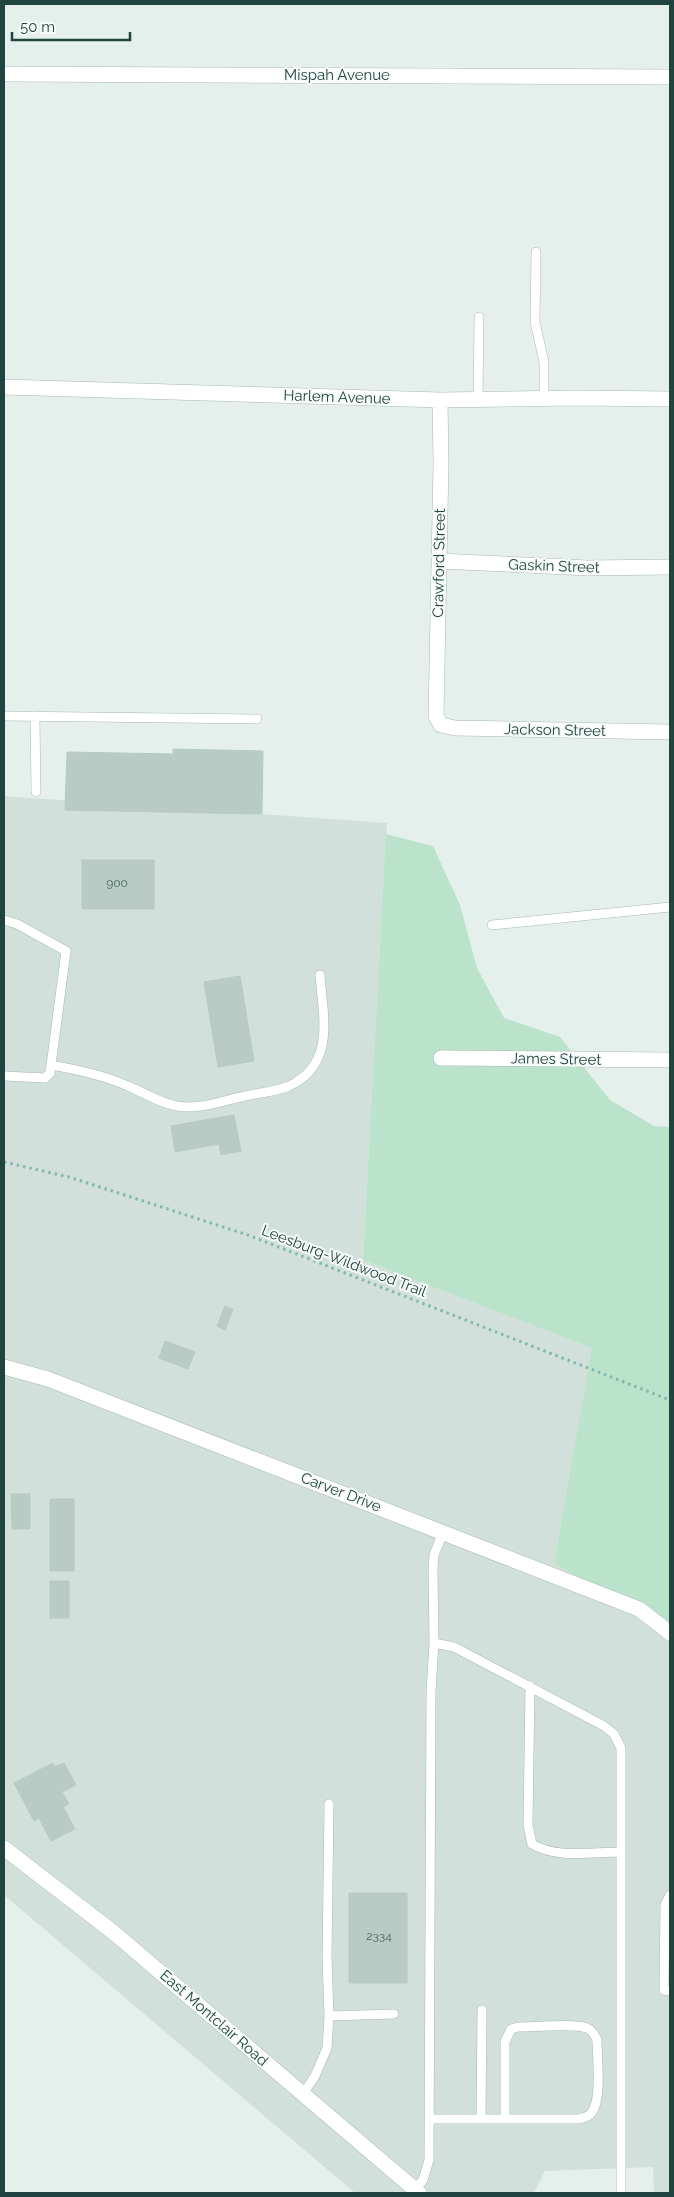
<svg xmlns="http://www.w3.org/2000/svg" width="674" height="2197" font-family="Raleway,sans-serif">
<rect width="100%" height="100%" fill="#e5f0ec"/>
<path fill="#d2e0db" d="M4,796L387,823L363,1260L593,1348L554,1563L658,1625L670,1641V2193H654L653,2167L545,2171L534,2193H355L4,1895Z"/>
<path fill="#bbe3cb" d="M386,834L433,846L460,905L477,968L504,1018L560,1037L610,1100L654,1126L670,1127V1641L657,1625L554,1563L592,1348L363,1260Z"/>
<path fill="#b9cbc5" stroke="#b6cac4" d="M173,749L263,751L262,814L65,810L67,752L173,754Z
M82,860H154V909H82Z
M240,976L254,1061L218,1067L204,982Z
M234,1115L241,1151L221,1155L219,1144L175,1152L171,1126Z
M225,1306L233,1309L225,1330L217,1326Z
M165,1341L195,1352L188,1369L159,1358Z
M11,1494H30V1529H12Z
M50,1499H74V1571H50Z
M50,1581H69V1618H50Z
M53,1763L55,1767L64,1763L76,1785L62,1792L69,1804L63,1807L75,1829L51,1841L39,1818L34,1821L14,1783Z
M349,1893H407V1983H349Z"/>
<g fill="none" stroke-linecap="round" stroke-linejoin="round">
<g stroke="#a6b9b5" stroke-width="10">
<path id="service" d="M536,252L535,322L544,362V398
M478,400L479,317
M4,716L257,719
M35,716L36,792
M4,920L17,924L66,951L50,1073L45,1078L4,1076
M492,925L670,907
M51,1065C77,1070 104,1075 128,1086C145,1093 159,1103 177,1106C197,1110 222,1101 241,1097C256,1093 275,1092 289,1086C336,1064 323,1017 320,975
M434,1643L454,1647L604,1726L614,1734L621,1748V2193
M530,1686L528,1825L532,1844C556,1859 593,1852 621,1852
M670,1895L665,1905L664,1990L670,1991
M329,2016L394,2014
M303,2094L315,2076L327,2048L329,2016L327,1957L329,1804
M429,2119H578C583,2118 589,2117 592,2112C602,2099 597,2057 597,2040C595,2035 593,2031 587,2028C574,2023 534,2027 518,2027L511,2029L505,2042V2119
M481,2119L482,2010
M414,2190L423,2180L429,2160L431,1691L434,1643L433,1569L434,1555L443,1532"/>
</g>
<g stroke="#a6b9b5" stroke-width="16">
<path id="minor" d="M4,74L670,77
M4,387L440,400L575,398L670,399
M440,400L441,463L436,716L441,725L455,728L670,732
M439,561L588,568L670,567
M441,1058L670,1060
M4,1367L48,1379L639,1609L670,1633
M4,1848L113,1932L419,2193"/>
</g>
<path stroke="#81b7ad" stroke-width="3" stroke-dasharray="2.5 4" stroke-linecap="butt" d="M4,1162L69,1177L248,1235L670,1400"/>
<use href="#service" stroke="#fff" stroke-width="9"/>
<use href="#minor" stroke="#fff" stroke-width="15"/>
</g>
<g text-anchor="middle" stroke-width="4" stroke-linejoin="round" paint-order="stroke">
<g font-size="12" fill="#476660">
<text x="117" y="887">900</text>
<text x="379" y="1940">2334</text>
</g>
<g font-size="15" fill="#21443f" stroke="#f6fbf9">
<text x="337" y="80">Mispah Avenue</text>
<text transform="translate(337 397) rotate(2)" y="5">Harlem Avenue</text>
<text transform="translate(439 563) rotate(-89)" y="5">Crawford Street</text>
<text transform="translate(554 566) rotate(2)" y="5">Gaskin Street</text>
<text transform="translate(555 730) rotate(1)" y="5">Jackson Street</text>
<text transform="translate(556 1059) rotate(1)" y="5">James Street</text>
<text transform="translate(344 1261) rotate(21)" y="5">Leesburg-Wildwood Trail</text>
<text transform="translate(341 1492) rotate(21)" y="5">Carver Drive</text>
<text transform="translate(214 2018) rotate(41)" y="5">East Montclair Road</text>
</g>
</g>
<rect width="674" height="2197" fill="none" stroke="#21443f" stroke-width="10"/>
<path d="M12 32v8h118v-8" fill="none" stroke="#21443f" stroke-width="2.5"/>
<text x="20" y="32" font-size="15" fill="#21443f" stroke="#f6fbf9" stroke-width="4" paint-order="stroke">50 m</text>
</svg>
